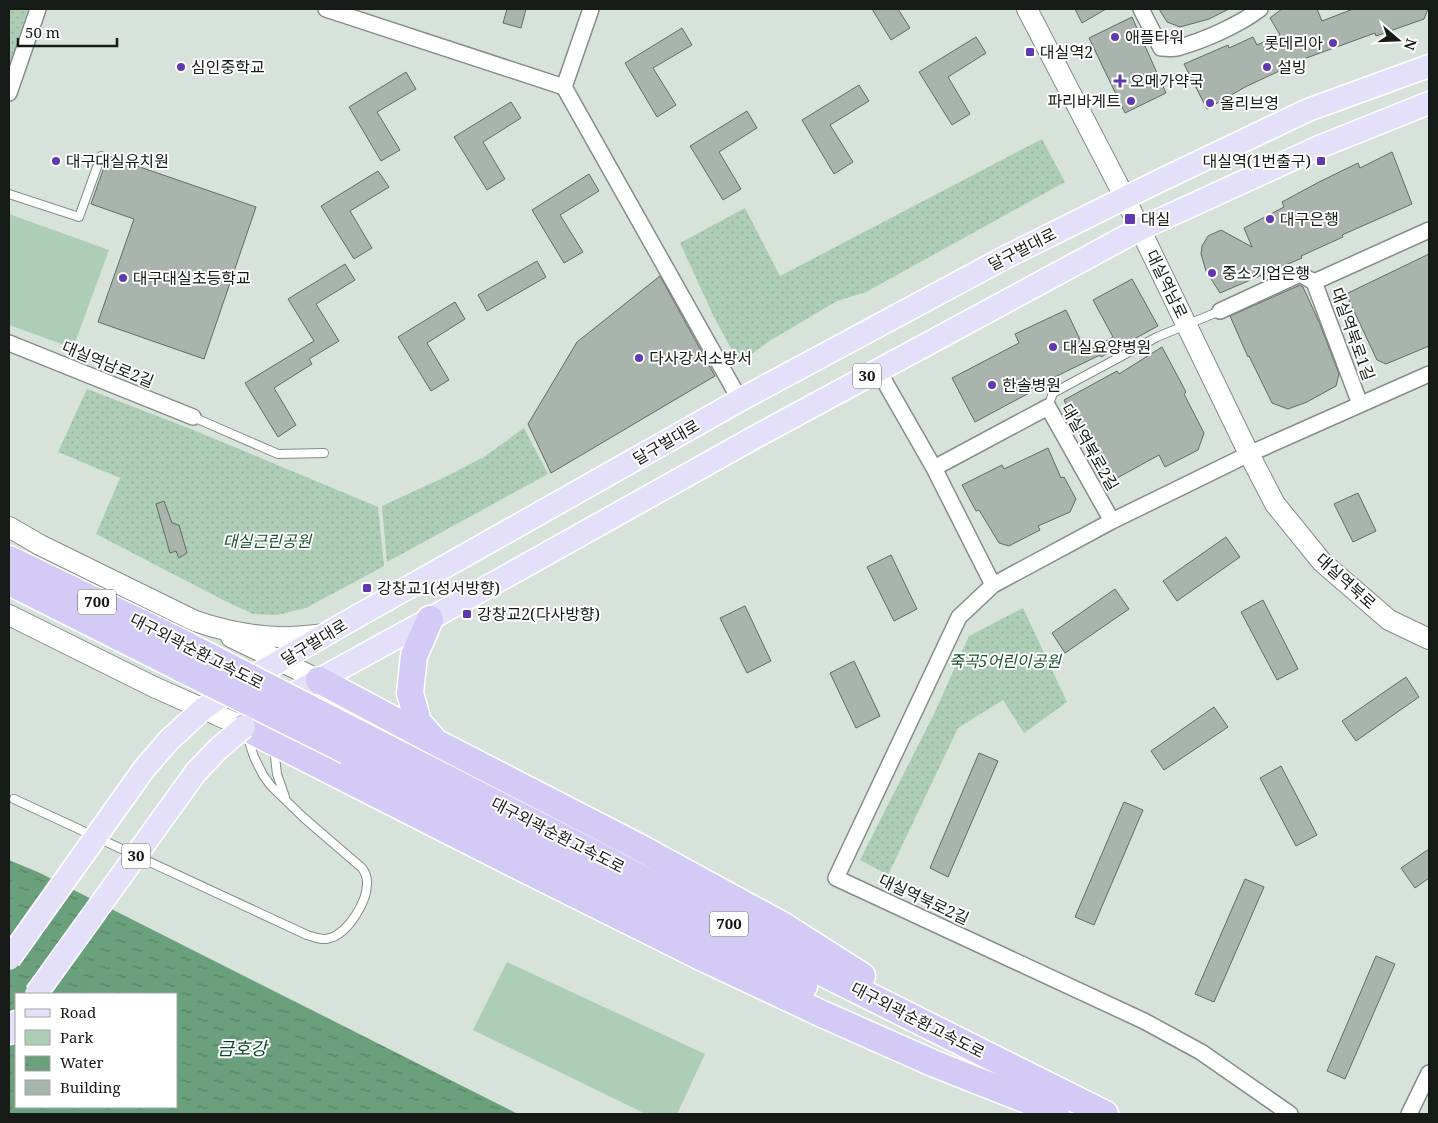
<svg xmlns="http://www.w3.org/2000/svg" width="1438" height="1123" font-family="'Noto Serif','Noto Sans KR',serif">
<defs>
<pattern id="green-dots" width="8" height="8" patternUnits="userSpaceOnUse" patternTransform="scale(1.25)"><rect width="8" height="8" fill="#adcdb6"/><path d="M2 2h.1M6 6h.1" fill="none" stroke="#94af9c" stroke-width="1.8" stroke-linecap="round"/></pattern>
<pattern id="water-ripples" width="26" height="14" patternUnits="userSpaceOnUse" patternTransform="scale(1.25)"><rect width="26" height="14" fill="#6ba07c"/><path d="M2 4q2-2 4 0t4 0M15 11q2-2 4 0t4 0" fill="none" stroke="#578265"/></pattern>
</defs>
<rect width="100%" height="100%" fill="#d7e2da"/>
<path fill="url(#green-dots)" d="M9,9H28L9,67Z
M1042,139L1065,182L866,292L837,301L771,340L739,363L714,317L680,243L745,208L780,276Z
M87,389L191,429L378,507L384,566L306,608L277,615L253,614L225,601L96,534L120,478L58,452Z
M524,428L548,474L387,562L382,506L445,477L484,457Z
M1023,608L1067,702L1024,733L1003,700L958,728L888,875L860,860L934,714L969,636Z"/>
<path fill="#adcdb6" d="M9,214L109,250L73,348L9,325Z
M507,962L705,1054L677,1114H646L473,1030Z"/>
<path fill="url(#water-ripples)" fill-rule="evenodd" d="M9,860L40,873L518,1114H9ZM16,994H176V1107H16Z"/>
<path fill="#a9b5ac" stroke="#616c64" d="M507,9H526L521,28L503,23Z
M872,9H898L910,28L891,40Z
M1075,9H1106L1082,23Z
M1159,9H1229L1209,19L1180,27L1167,22Z
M1282,9H1317L1322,21L1353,9H1428L1424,19L1376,36L1375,33L1287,65L1288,67L1245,87L1207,109L1184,64L1228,45L1229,48L1253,37L1257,45L1280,35L1270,18Z
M1132,17L1166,93L1125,113L1089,38Z
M682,28L692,45L653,68L676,105L657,117L625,63Z
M976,37L986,53L948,77L970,114L952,125L919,72Z
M406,72L416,89L377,112L400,150L381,161L349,107Z
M859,85L869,101L830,125L853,162L834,174L802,120Z
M511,102L521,118L483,142L505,179L487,190L454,137Z
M747,111L757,128L719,152L741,189L723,200L690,146Z
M1392,152L1412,204L1342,235L1343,237L1301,256L1302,258L1220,293L1206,271L1201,254L1202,246L1208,236L1221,230L1252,247L1244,228L1284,207L1282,202L1319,182L1358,163L1360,168Z
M108,156L256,207L204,359L98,322L134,219L91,204Z
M378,171L389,187L350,211L372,248L354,259L321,206Z
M589,174L599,191L560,215L583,252L564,263L532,210Z
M1429,254V346L1386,364L1377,360L1346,294Z
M537,261L546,277L487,311L478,295Z
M345,264L355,280L316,304L339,341L309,359L312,364L274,388L296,425L278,437L245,383L314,341L288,299Z
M660,276L715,376L551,473L528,424L577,342Z
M1132,279L1158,326L1101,357L1100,355L1030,389L1031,392L975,422L952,378L1019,343L1015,334L1066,310L1086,352L1113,337L1093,300Z
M1300,285L1303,287L1320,324L1339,374L1336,386L1307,402L1288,409L1272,403L1249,356L1248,357L1230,316Z
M455,302L465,319L427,343L449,380L431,391L398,337Z
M1162,347L1186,392L1184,394L1204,433L1198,450L1165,467L1159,455L1108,483L1087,444L1085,445L1064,400L1117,371L1119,374Z
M1048,448L1061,478L1064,477L1076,499L1070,512L1038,526L1040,530L1009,546L999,543L979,510L976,511L962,485L1002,465L1004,469Z
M1358,493L1376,531L1353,542L1334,504Z
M164,501L172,523L179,525L187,553L179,558L176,551L170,553L156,504Z
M1226,537L1240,557L1177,601L1163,581Z
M891,555L917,609L894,621L867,567Z
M1115,589L1129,609L1065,653L1052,633Z
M1263,600L1298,669L1277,680L1241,612Z
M745,606L771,661L747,673L720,618Z
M854,661L880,716L856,728L830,673Z
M1406,677L1419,697L1356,741L1342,721Z
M1214,707L1228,727L1164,770L1151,751Z
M979,753L998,761L948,877L930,868Z
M1281,766L1317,835L1296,846L1260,778Z
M1124,802L1143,810L1094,925L1075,917Z
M1429,849V878L1415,888L1401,868Z
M1245,879L1264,887L1214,1002L1195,994Z
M1376,956L1395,964L1345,1079L1327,1071Z"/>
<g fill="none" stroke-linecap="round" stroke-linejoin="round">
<g stroke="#838e86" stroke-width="10">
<path id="lane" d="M9,194L79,217L101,156
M1048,407L1053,393L1157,337L1220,311
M193,417L278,454L324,453
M274,748L277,774L285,797
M14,799L307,935C314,937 322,941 330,938C348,933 368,901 367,882C367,877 365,872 362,868L304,818L271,786L263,775L254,757L247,735"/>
</g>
<g stroke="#838e86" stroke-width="18">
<path id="street" d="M326,9L564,87L740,400
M1141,9L1161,48C1166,48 1172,49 1177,48C1205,40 1237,26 1260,9
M564,87L591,9
M9,93L38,9
M1314,282L1360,404
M1314,282L1429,230
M1220,311L1300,274L1314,282
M9,343L193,417
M878,370L934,468
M993,585L934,468L1048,407L1112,521
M1290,1114L1201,1052L1144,1021L836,878L959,617L993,585L1112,521L1249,454L1429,374
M1409,1114L1429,1073"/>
</g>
<g stroke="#838e86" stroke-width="22">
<path id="secondary" d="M1027,9L1125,198L1249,454L1275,504L1322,562L1389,620L1429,639
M9,527L40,545L195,621C221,630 251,636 279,637C295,638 311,635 327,634
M9,615L154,687L244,727
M231,637L319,680"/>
</g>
<g stroke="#fff" stroke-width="25">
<path id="primary" d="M275,704L430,619L757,436L1140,229L1319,147L1429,103
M203,709L237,686L340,626L740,400L1006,257L1155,183L1308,110L1429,66
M9,1033L16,1022"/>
</g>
<g stroke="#fff" stroke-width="29">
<path id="highway" d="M9,559L185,644
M9,582L180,668
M430,619L414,656L410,693L418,722L433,739
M319,680L439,744L637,846L782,925L862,976
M244,727L512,863L701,957L820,1013L935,1064L1029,1101
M356,732L605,859L783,953L1105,1114
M347,751C500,827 651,908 804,986
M1012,1093L1056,1114"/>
</g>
<use href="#lane" stroke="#fff" stroke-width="8"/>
<use href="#street" stroke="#fff" stroke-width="15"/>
<use href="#secondary" stroke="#fff" stroke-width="20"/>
<use href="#primary" stroke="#e5e0f9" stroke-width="22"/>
<use href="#highway" stroke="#d3cbf5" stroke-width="26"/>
<g stroke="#fff" stroke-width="25" stroke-linecap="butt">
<path id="primary-bridge" d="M9,959L144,769L169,740L203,709
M36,994L196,772L219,748L244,727"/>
</g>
<g stroke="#fff" stroke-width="29" stroke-linecap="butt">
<path id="highway-bridge" d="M185,644L356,732
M180,668L347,751"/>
</g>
<use href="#primary-bridge" stroke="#e5e0f9" stroke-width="22"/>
<use href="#highway-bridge" stroke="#d3cbf5" stroke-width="26"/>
</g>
<g fill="#6038b0" stroke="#fff" stroke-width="2">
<circle cx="1115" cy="37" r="5"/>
<circle cx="1333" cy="43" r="5"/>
<rect x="1025" y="47" width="10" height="10" rx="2.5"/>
<circle cx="181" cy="67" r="5"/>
<circle cx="1267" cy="67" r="5"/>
<path d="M1117.5 73.5h5v5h5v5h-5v5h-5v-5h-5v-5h5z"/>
<circle cx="1131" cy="101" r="5"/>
<circle cx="1210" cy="103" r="5"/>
<circle cx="56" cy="161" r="5"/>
<rect x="1316" y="156" width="10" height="10" rx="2.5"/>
<rect x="1124" y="213" width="12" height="12" rx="2.5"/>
<circle cx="1270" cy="219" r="5"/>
<circle cx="1212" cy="273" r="5"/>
<circle cx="123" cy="278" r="5"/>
<circle cx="1053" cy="347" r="5"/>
<circle cx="639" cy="358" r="5"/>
<circle cx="992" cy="385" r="5"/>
<rect x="362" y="583" width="10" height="10" rx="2.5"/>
<rect x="462" y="609" width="10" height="10" rx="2.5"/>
</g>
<g text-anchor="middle" stroke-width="4" stroke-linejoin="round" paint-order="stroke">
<g fill="#fff" stroke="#5c5f5d" stroke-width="1">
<rect x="853" y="363.5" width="28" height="25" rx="4"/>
<rect x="78" y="589.5" width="38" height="25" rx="4"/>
<rect x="122" y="843.5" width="28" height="25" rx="4"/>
<rect x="710" y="911.5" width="38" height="25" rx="4"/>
</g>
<g font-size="15" font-weight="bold" fill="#161b17">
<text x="867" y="381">30</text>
<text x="97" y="607">700</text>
<text x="136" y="861">30</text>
<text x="729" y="929">700</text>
</g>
<g font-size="16" fill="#161b17" stroke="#fff" text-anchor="start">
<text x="1125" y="43">애플타워</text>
<text x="1323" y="49" text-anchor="end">롯데리아</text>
<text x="1040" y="58">대실역2</text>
<text x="191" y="73">심인중학교</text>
<text x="1277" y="73">설빙</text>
<text x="1130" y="87">오메가약국</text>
<text x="1121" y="107" text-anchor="end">파리바게트</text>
<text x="1220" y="109">올리브영</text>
<text x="66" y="167">대구대실유치원</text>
<text x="1311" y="167" text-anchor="end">대실역(1번출구)</text>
<text x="1141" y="225">대실</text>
<text x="1280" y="225">대구은행</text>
<text x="1222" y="279">중소기업은행</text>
<text x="133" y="284">대구대실초등학교</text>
<text x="1063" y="353">대실요양병원</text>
<text x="649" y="364">다사강서소방서</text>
<text x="1002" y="391">한솔병원</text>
<text x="377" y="594">강창교1(성서방향)</text>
<text x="477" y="620">강창교2(다사방향)</text>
</g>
<g font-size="16" fill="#161b17" stroke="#fff">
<text transform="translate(1022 249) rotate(-27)" y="6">달구벌대로</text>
<text transform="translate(1167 284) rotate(64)" y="6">대실역남로</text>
<text transform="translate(1353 334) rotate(70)" y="6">대실역북로1길</text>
<text transform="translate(108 364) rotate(22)" y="6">대실역남로2길</text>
<text transform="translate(666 442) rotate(-30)" y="6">달구벌대로</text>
<text transform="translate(1090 447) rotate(60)" y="6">대실역북로2길</text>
<text transform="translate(1346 581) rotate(42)" y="6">대실역북로</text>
<text transform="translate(314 642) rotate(-31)" y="6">달구벌대로</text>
<text transform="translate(197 651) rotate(27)" y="6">대구외곽순환고속도로</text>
<text transform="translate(558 835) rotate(27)" y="6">대구외곽순환고속도로</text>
<text transform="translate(924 899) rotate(25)" y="6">대실역북로2길</text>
<text transform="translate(918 1020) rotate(27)" y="6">대구외곽순환고속도로</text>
</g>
<g font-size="16" font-style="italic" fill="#165330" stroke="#fff">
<text x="267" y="547">대실근린공원</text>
<text x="1005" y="667">죽곡5어린이공원</text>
</g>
<g font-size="18" font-style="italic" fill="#064826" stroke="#fff">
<text x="242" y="1055">금호강</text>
</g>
</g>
<rect width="1438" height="1123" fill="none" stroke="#161b17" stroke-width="20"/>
<rect x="15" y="993" width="162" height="115" fill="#ffffff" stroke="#a2a4a2"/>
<rect x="25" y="1009" width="25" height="8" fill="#e5e0f9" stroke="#a2a4a2"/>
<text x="60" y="1018" font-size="15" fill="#161b17">Road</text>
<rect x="25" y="1030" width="25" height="15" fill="#adcdb6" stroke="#a2a4a2"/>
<text x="60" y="1043" font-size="15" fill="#161b17">Park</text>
<rect x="25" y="1056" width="25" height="15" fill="url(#water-ripples)" stroke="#a2a4a2"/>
<text x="60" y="1068" font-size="15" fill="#161b17">Water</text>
<rect x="25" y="1080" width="25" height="15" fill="#a9b5ac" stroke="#a2a4a2"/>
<text x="60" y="1093" font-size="15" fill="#161b17">Building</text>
<g transform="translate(1398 40) rotate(109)" stroke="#ffffff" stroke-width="4" paint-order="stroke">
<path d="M0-4L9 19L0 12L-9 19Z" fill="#161b17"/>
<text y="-8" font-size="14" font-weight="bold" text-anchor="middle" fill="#161b17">N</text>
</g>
<path d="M18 38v8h99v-8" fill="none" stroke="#161b17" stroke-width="2.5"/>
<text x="25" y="38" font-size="15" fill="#161b17" stroke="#ffffff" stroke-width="4" paint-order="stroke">50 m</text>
</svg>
